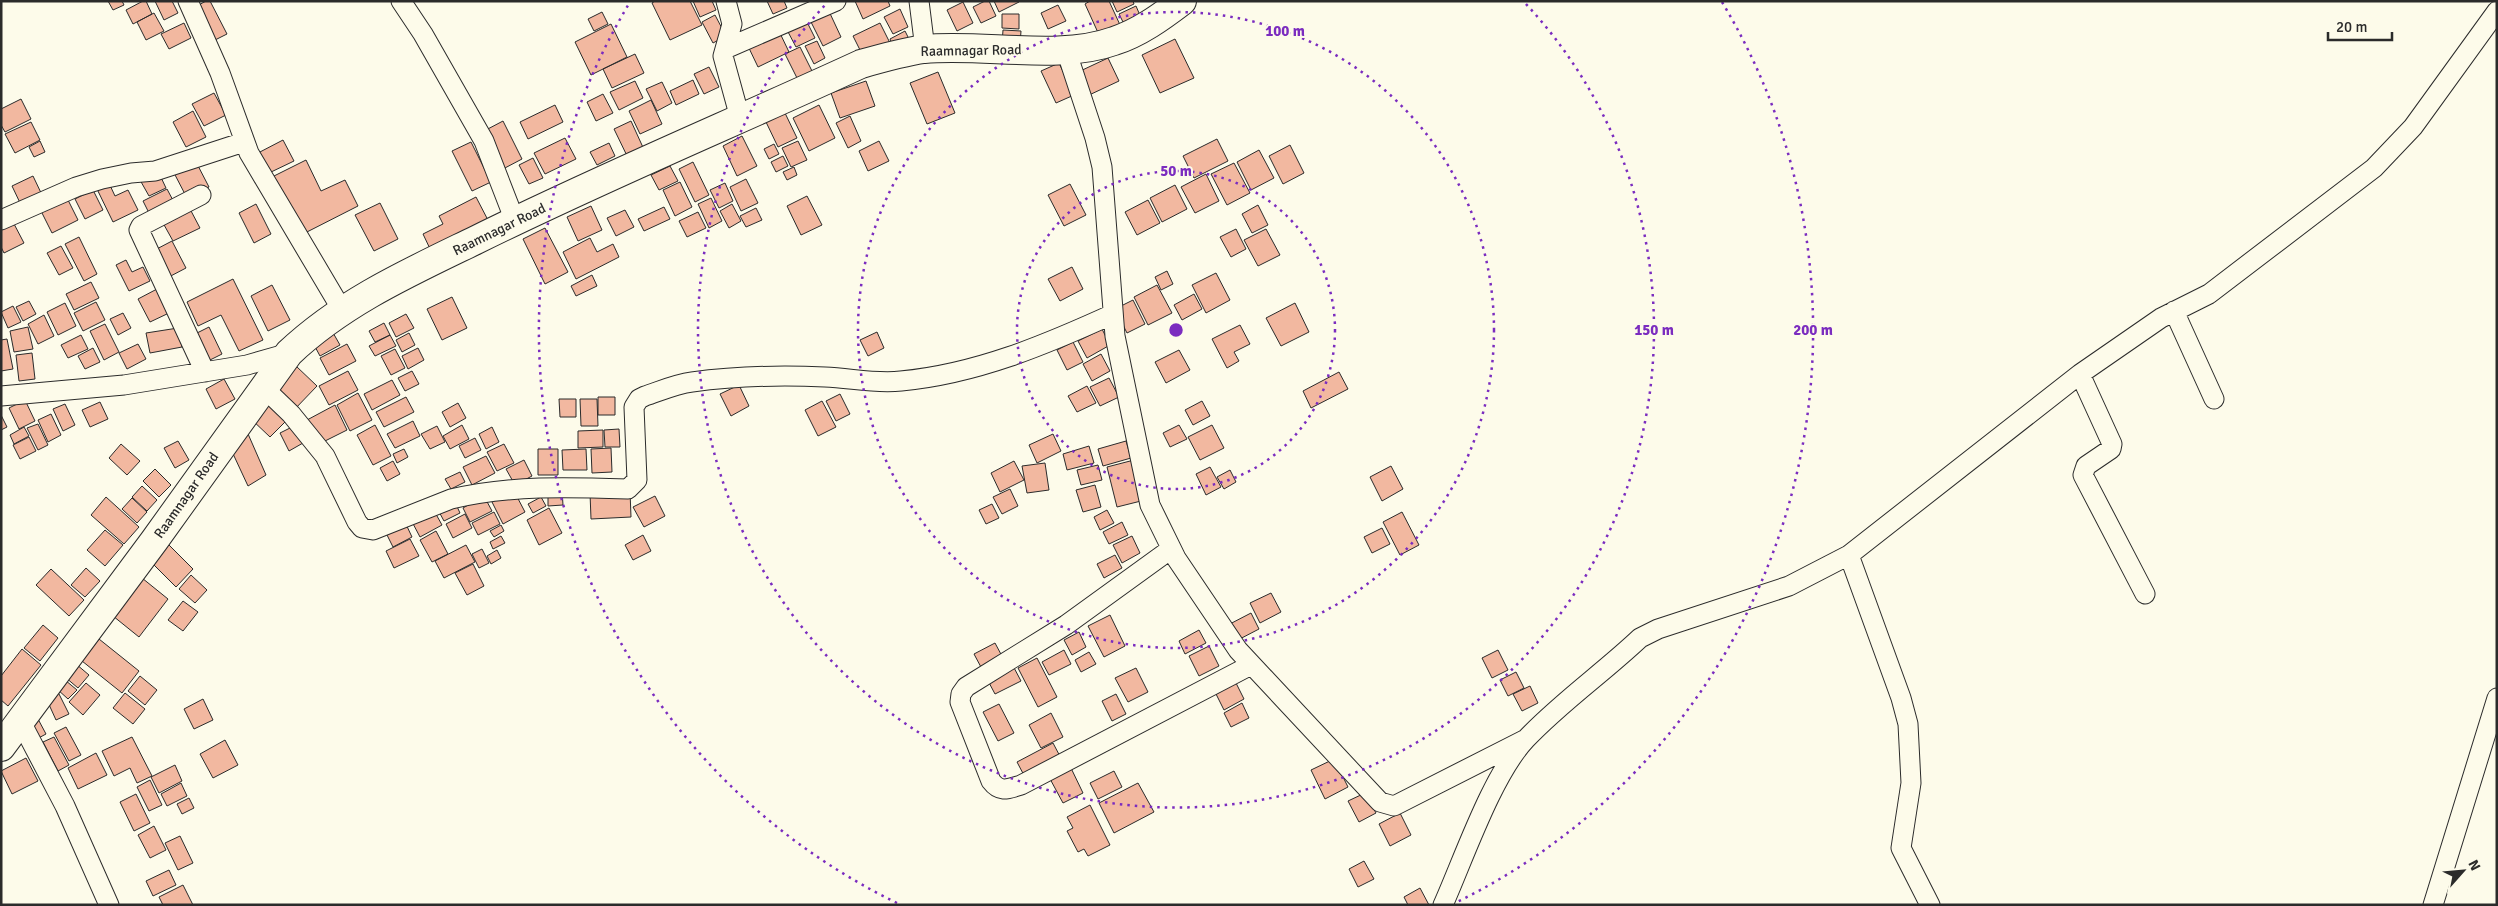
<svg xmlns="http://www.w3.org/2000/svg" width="2498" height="906" font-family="Signika,sans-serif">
<rect width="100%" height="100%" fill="#fdfbea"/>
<path fill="#f2b8a0" stroke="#2b2b2b" d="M108,1H122L124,5L113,10Z
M143,1H146L152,14L133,24L126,10Z
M155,1H172L178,13L164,20Z
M206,1H210L227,34L213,41L195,7Z
M655,1H690L702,25L670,40L652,3Z
M693,1H712L716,10L700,17Z
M767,1H784L787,8L773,14Z
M855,1H888L890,6L863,19Z
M985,1H989L996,16L981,23L973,7Z
M994,1H1018L1019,2L999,12Z
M1090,1H1109L1121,27L1100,37L1085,4Z
M1112,1H1133L1134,4L1117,12Z
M963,2L973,23L957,31L947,10Z
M1058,5L1066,21L1048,29L1041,13Z
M1136,6L1142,20L1126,28L1119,14Z
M827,7L841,37L823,46L808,16Z
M900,9L908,27L893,34L884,17Z
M602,12L608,24L594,31L588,19Z
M154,13L164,31L146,40L137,22Z
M1002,14H1019V29L1002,28Z
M715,15L726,36L713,43L702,22Z
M806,20L815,38L796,47L787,30Z
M184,23L191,38L169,49L161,34Z
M880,23L890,43L863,56L853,36Z
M611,24L627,57L591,75L575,42Z
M778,29L789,52L758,67L747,44Z
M1003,30L1021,31L1020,45L1002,44Z
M905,31L911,43L895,51L890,39Z
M1175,39L1194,78L1160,93L1142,55Z
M817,41L825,58L814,64L805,46Z
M800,47L813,73L798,80L785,54Z
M635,54L644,73L612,88L603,69Z
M1108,58L1119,81L1087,96L1076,73Z
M1059,63L1074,95L1056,103L1041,71Z
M709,67L719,87L704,94L694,74Z
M938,72L955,113L927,124L910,83Z
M693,80L699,94L676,105L670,91Z
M635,81L643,98L619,110L610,92Z
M866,81L875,106L840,118L831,93Z
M662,82L672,103L657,111L646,89Z
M214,93L226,115L204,126L192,104Z
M603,94L613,113L596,121L587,102Z
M21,99L31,119L5,132L1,125V109Z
M651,100L662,124L640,134L629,111Z
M555,105L563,122L528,139L520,122Z
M819,105L835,138L809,151L793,118Z
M193,111L206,137L186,147L173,122Z
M785,113L797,138L778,147L766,122Z
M850,116L861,141L848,148L836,123Z
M503,121L522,159L503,169L484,131Z
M631,121L646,154L630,162L614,129Z
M31,122L40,140L15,153L5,134Z
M742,136L757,166L737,176L723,146Z
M565,138L576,159L545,174L534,153Z
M1217,139L1228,161L1194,178L1183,156Z
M283,140L294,161L269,173L258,153Z
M40,141L45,152L34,157L29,147Z
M798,141L807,160L791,167L782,148Z
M879,141L889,161L868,171L859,151Z
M471,142L491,182L472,191L452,151Z
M609,143L615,156L597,165L590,152Z
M774,144L779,154L769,159L764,149Z
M1290,145L1304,173L1283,184L1269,156Z
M1259,150L1274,178L1251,190L1237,162Z
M783,156L788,166L776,172L771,162Z
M533,158L543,178L529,184L519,165Z
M195,160L209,187L187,198L173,171Z
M306,160L321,191L345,180L358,206L301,235L272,177Z
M693,162L709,195L695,202L679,169Z
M1234,163L1250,193L1227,205L1211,174Z
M670,166L678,181L659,190L651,175Z
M794,167L797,175L787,180L783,172Z
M158,171L166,188L149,196L140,180Z
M1206,174L1219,201L1195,213L1181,187Z
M33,176L43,197L22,207L12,186Z
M746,179L758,203L741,211L730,187Z
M108,181L115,196L128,190L138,210L113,222L96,187Z
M680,182L692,207L675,216L663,190Z
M725,183L733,201L719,208L710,190Z
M1070,184L1086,215L1064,226L1048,195Z
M1175,185L1187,209L1162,222L1150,198Z
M167,189L176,206L152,219L143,201Z
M93,190L103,210L85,219L75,199Z
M807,196L822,225L801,235L787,206Z
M476,197L490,224L432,253L423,234L443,224L439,216Z
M67,198L78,220L52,233L41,211Z
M711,198L722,221L709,228L698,204Z
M1148,200L1160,223L1137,235L1125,212Z
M380,203L398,239L374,251L355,215Z
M256,204L271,234L254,243L239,213Z
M732,204L741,221L729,228L720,211Z
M1258,205L1268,225L1252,233L1242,214Z
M591,206L602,230L578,241L567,217Z
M664,207L670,219L644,231L638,219Z
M756,208L762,220L746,227L740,216Z
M190,209L200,228L173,241L163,223Z
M625,210L634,227L616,236L607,218Z
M698,212L706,228L687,237L679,221Z
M13,222L24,243L4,253L1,247V228Z
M545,228L568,272L545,284L523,239Z
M1236,229L1246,249L1231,257L1220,237Z
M1266,229L1280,255L1258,266L1244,240Z
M79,237L97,274L84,281L65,244Z
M590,238L597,252L613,244L619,257L576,279L563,252Z
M172,241L186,268L165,279L151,252Z
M61,246L73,268L59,275L47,253Z
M126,260L132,272L143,267L150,281L129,291L116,265Z
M1072,267L1083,289L1060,301L1048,279Z
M1167,271L1173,284L1161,290L1155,277Z
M1216,273L1230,300L1206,313L1192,285Z
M592,275L597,286L576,296L571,286Z
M233,279L263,340L239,351L221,315L198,326L187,302Z
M91,282L99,298L74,310L66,294Z
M272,285L290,320L268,331L251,296Z
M1157,285L1172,313L1148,325L1134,297Z
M157,289L169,313L150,322L138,299Z
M1194,294L1202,309L1182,320L1174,305Z
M452,297L467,328L442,340L427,309Z
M1133,300L1145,324L1127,333L1115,309Z
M29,301L36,314L23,321L16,307Z
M96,302L105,320L83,331L74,313Z
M65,303L76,326L58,335L47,312Z
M1295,303L1309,332L1281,346L1266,318Z
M13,306L21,322L8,328L1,312Z
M123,313L131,328L118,335L110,319Z
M406,314L414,328L396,337L389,323Z
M44,315L54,336L38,344L28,324Z
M384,323L390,335L375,342L369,331Z
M105,324L119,352L104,360L90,331Z
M1240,325L1250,344L1234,352L1239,361L1227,368L1212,339Z
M28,327L33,349L14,352L10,331Z
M209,327L222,354L204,363L191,336Z
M178,328L182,347L150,353L146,333Z
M1102,329L1110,345L1087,358L1078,341Z
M332,331L340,345L320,356L312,341Z
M877,332L884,348L868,356L860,340Z
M409,333L415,345L402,352L396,340Z
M81,335L88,349L68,358L61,345Z
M390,335L396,346L375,356L369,346Z
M7,339L13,369L1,371V340Z
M1073,342L1083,362L1067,370L1057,350Z
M138,344L146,359L127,369L119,353Z
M347,344L356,361L329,375L320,358Z
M93,348L100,362L85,369L78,356Z
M418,348L424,360L408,369L402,356Z
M395,349L405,368L391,375L381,356Z
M1179,350L1190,370L1166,383L1155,362Z
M32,353L35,379L19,381L16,355Z
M1101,354L1110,371L1092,381L1083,364Z
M296,366L317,386L293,411L272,390Z
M348,371L358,390L329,405L319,386Z
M412,371L419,384L405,391L398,378Z
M1339,372L1348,389L1311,408L1303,391Z
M1109,378L1119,397L1100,406L1090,387Z
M224,379L235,399L216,409L206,389Z
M392,380L400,395L372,410L364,394Z
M739,385L749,406L731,416L720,394Z
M1087,386L1096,403L1077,412L1068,396Z
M358,393L372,420L350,431L337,405Z
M840,394L850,414L836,421L826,401Z
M406,397L414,412L384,427L376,412Z
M598,397H615V415H598Z
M269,399L289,418L270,437L250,418Z
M559,399H576V417H560Z
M580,399H597L598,426H581Z
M25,400L35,421L19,429L9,408Z
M822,401L836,427L818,436L805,410Z
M1202,401L1210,416L1193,425L1185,410Z
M100,402L108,419L90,427L82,410Z
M458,403L466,418L450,427L442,412Z
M65,404L75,425L63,431L53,409Z
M335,405L347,430L319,444L307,420Z
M51,414L61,435L48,442L38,420Z
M1,415L7,427L1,430Z
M413,421L420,436L395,448L387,434Z
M38,424L48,445L38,450L27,428Z
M375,425L391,456L373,465L357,435Z
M462,425L469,439L450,449L443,436Z
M1179,425L1187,439L1170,447L1163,433Z
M1212,425L1224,448L1200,460L1188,437Z
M294,426L303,443L289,451L280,433Z
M437,426L445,442L430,449L421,434Z
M24,427L29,436L14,444L10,435Z
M245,427L266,475L248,486L228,443Z
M492,427L499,442L486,449L479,434Z
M619,429L620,447H605L604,430Z
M603,430V447L578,448V431Z
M1053,434L1061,451L1037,463L1029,445Z
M29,437L36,451L20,459L13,445Z
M475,438L481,450L465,458L459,446Z
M178,441L189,460L175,468L164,448Z
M1126,441L1131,458L1103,466L1098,449Z
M121,444L140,461L127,475L109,458Z
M504,444L514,463L497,471L487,452Z
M1089,446L1094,463L1067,470L1063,454Z
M611,448L612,472L592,473L591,449Z
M404,449L408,457L397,463L393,454Z
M538,449H558V475H538Z
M586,449L587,470H563L562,450Z
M486,456L495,473L472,485L463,467Z
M524,460L532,476L515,485L506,469Z
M1134,460L1145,500L1117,507L1107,467Z
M393,461L400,474L387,481L380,468Z
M1014,461L1024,480L1000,492L991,473Z
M1045,463L1049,490L1027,493L1022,466Z
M1098,465L1102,480L1081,485L1077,470Z
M1391,466L1403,489L1382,501L1370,477Z
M1210,467L1221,487L1206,495L1196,474Z
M155,469L171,485L159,497L143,481Z
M1230,470L1236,482L1224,489L1217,477Z
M460,472L465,482L451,489L445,479Z
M1095,485L1101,507L1083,512L1076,490Z
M142,486L157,500L147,511L132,497Z
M1010,489L1018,506L1002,514L993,497Z
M548,490H562L563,505L548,506Z
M514,491L525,512L503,524L492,502Z
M630,491L631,517L591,519L590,493Z
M484,496L492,511L470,522L463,508Z
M655,496L665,516L644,527L633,507Z
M106,497L139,527L124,544L91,515Z
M541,497L546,506L533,513L528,504Z
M132,498L147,512L137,523L122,509Z
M454,500L460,513L444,521L437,508Z
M992,504L999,518L986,524L979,510Z
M432,507L442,525L420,537L410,518Z
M549,508L562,533L539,545L527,520Z
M1107,510L1114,523L1100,530L1094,517Z
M494,512L500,524L478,535L472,523Z
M1402,512L1419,545L1400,555L1383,522Z
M465,514L472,528L453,538L446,524Z
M404,520L412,537L393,547L385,531Z
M1122,522L1128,535L1109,544L1103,532Z
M501,525L504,531L494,537L490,531Z
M1382,528L1390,544L1372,553L1364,537Z
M105,530L123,545L105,566L87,550Z
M436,531L448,554L432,562L420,540Z
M643,535L651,551L633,560L625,545Z
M501,536L505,543L493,549L490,542Z
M1132,536L1140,553L1122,563L1113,545Z
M410,539L419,556L394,568L386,551Z
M167,543L193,569L176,587L149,560Z
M466,545L475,562L444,578L435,561Z
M482,549L489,563L479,568L472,554Z
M497,550L501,558L491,564L487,556Z
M1115,555L1122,568L1104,578L1097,564Z
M473,564L484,586L467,595L455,573Z
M86,568L100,581L85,597L71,585Z
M51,569L84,600L69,616L36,585Z
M191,575L207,590L195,603L179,589Z
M142,578L168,599L139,637L113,616Z
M1271,593L1281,612L1260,623L1250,603Z
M183,601L198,612L183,631L168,620Z
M1251,613L1259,629L1234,642L1226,626Z
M1110,615L1125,646L1104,657L1088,626Z
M43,625L58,638L40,661L24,648Z
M1199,630L1206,643L1185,654L1179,641Z
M1079,632L1086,647L1072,655L1064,640Z
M99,639L139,671L122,693L82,661Z
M995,643L1003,658L982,669L974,654Z
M1209,646L1219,666L1199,676L1189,656Z
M22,649L41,665L8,706L1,700V676Z
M1064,650L1071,664L1049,675L1042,662Z
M1498,650L1508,670L1492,678L1482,658Z
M1089,652L1096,664L1081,672L1075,660Z
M1037,658L1057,697L1038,707L1018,668Z
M76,664L89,675L78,688L65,677Z
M1012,664L1021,681L995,694L986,677Z
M1136,668L1148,692L1128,702L1115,678Z
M1516,672L1524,688L1508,696L1500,680Z
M140,676L157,690L145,705L128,691Z
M65,680L77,690L68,699L57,689Z
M86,683L100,695L83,715L69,702Z
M1236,683L1244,699L1224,710L1216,694Z
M1530,686L1538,703L1522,711L1513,694Z
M58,692L69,714L56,720L46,698Z
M125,693L145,709L133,724L113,708Z
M1116,694L1126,714L1112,721L1102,701Z
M203,699L213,720L194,729L184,709Z
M1242,703L1249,718L1231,727L1224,713Z
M999,704L1014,733L998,741L983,712Z
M1051,713L1063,737L1041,748L1029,725Z
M38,719L46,734L33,741L25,726Z
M66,727L81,755L69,761L54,733Z
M54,737L69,765L58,771L43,742Z
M132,737L152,776L137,783L130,768L114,776L102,751Z
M225,740L238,765L213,778L200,754Z
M1053,743L1063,762L1027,781L1017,762Z
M96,753L107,775L78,789L68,768Z
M26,758L38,781L12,794L1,771Z
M1334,759L1348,787L1325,799L1311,770Z
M175,765L182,781L159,793L151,777Z
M1070,766L1083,793L1063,803L1049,777Z
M1114,771L1122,787L1098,799L1090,783Z
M150,780L162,805L149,811L137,787Z
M181,783L187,796L167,806L161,794Z
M1138,783L1154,812L1114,833L1099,803Z
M1365,793L1376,813L1359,822L1348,801Z
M136,794L150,823L134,831L120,802Z
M189,798L194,808L182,814L177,804Z
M1090,805L1110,845L1088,856L1084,849L1078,852L1067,831L1073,828L1067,817Z
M1400,813L1411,835L1390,846L1379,824Z
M154,826L166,850L150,858L138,835Z
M180,836L193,863L178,870L165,843Z
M1364,861L1374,879L1358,887L1349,869Z
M169,870L176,885L153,896L146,881Z
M183,885L193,905H163L159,897Z
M1420,888L1429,905H1408L1404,897Z"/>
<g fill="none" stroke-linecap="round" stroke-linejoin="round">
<g stroke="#2b2b2b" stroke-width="21">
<path id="minor" d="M188,1L220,73L249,153L342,310
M401,1L423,34L484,141L515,221
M726,1L732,24L723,56L740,118
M919,1L925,49
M725,49L836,1
M1066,50L1095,138L1102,167L1115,336L1150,505L1176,558L1238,650L1380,802L1394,806L1524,740
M201,195L141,226L139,230L205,372
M1,220L76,187L102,179L131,173L155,171L244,142
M2174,311L2214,399
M2080,374L2112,444L2111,449L2086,466L2083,475L2145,594
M264,388L291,414L325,456L357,522L362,528L373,530L451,499C510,485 569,487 628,489L637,480L634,407L639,399L645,396C660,391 676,384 692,382C736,376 781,375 825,377C851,378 875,384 901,381C976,374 1045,345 1113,314
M1,396L124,385L247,365L289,353
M1171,549L1066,625L966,687L961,694L960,702L991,781C1000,793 1008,789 1021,785L1251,665
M1849,555L1901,698L1908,724L1911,783L1901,848L1930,905
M21,722L65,806L109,905
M1443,905C1464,858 1492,775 1526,739C1561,702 1603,673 1640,638L1658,629L1789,586L1849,555L2080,374L2161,318L2209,294L2374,168L2413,127L2497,11
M2433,905L2497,698"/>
</g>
<g stroke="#2b2b2b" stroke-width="30">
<path id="trunk" d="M1,747L154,541L289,353C343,302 410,272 476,240C603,177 733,123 861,64C882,58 903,52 924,49C982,43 1059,61 1114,41C1139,33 1161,17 1182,1"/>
</g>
<use href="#minor" stroke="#fdfbea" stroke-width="19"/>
<use href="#trunk" stroke="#fdfbea" stroke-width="28"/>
</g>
<g fill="none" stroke="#7b2cbf" stroke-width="2.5" stroke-dasharray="2.5 5">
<circle cx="1176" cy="330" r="159"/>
<circle cx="1176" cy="330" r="318"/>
<path d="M1526 4A478 478 0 1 1 826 4"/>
<path d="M897 903A637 637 0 0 1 630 2M1722 2A637 637 0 0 1 1455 903"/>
</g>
<g text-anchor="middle" stroke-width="4" stroke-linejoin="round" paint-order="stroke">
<g font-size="14" fill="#2b2b2b" stroke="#fdfbea">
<text transform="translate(971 50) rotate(-1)" y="5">Raamnagar Road</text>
<text transform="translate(499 229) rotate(-26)" y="5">Raamnagar Road</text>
<text transform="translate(186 495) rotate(-55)" y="5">Raamnagar Road</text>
</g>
</g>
<circle cx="1176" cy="330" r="8" fill="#7b2cbf" stroke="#fdfbea" stroke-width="2.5"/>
<g font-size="15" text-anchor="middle" font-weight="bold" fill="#7b2cbf" stroke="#fdfbea" stroke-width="4" stroke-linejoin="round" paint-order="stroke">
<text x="1285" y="36">100 m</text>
<text x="1176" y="176">50 m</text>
<text x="1654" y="335">150 m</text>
<text x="1813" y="335">200 m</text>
</g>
<rect width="2498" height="906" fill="none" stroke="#2b2b2b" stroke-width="5"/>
<g transform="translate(2463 871) rotate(63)" stroke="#fdfbea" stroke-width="4" paint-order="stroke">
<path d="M0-4L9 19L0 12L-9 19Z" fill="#2b2b2b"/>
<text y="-8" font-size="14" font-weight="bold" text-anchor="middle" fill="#2b2b2b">N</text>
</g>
<path d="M2328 32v8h64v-8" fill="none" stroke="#2b2b2b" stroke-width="2.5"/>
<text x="2336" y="32" font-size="15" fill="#2b2b2b" stroke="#fdfbea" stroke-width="4" paint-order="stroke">20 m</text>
</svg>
